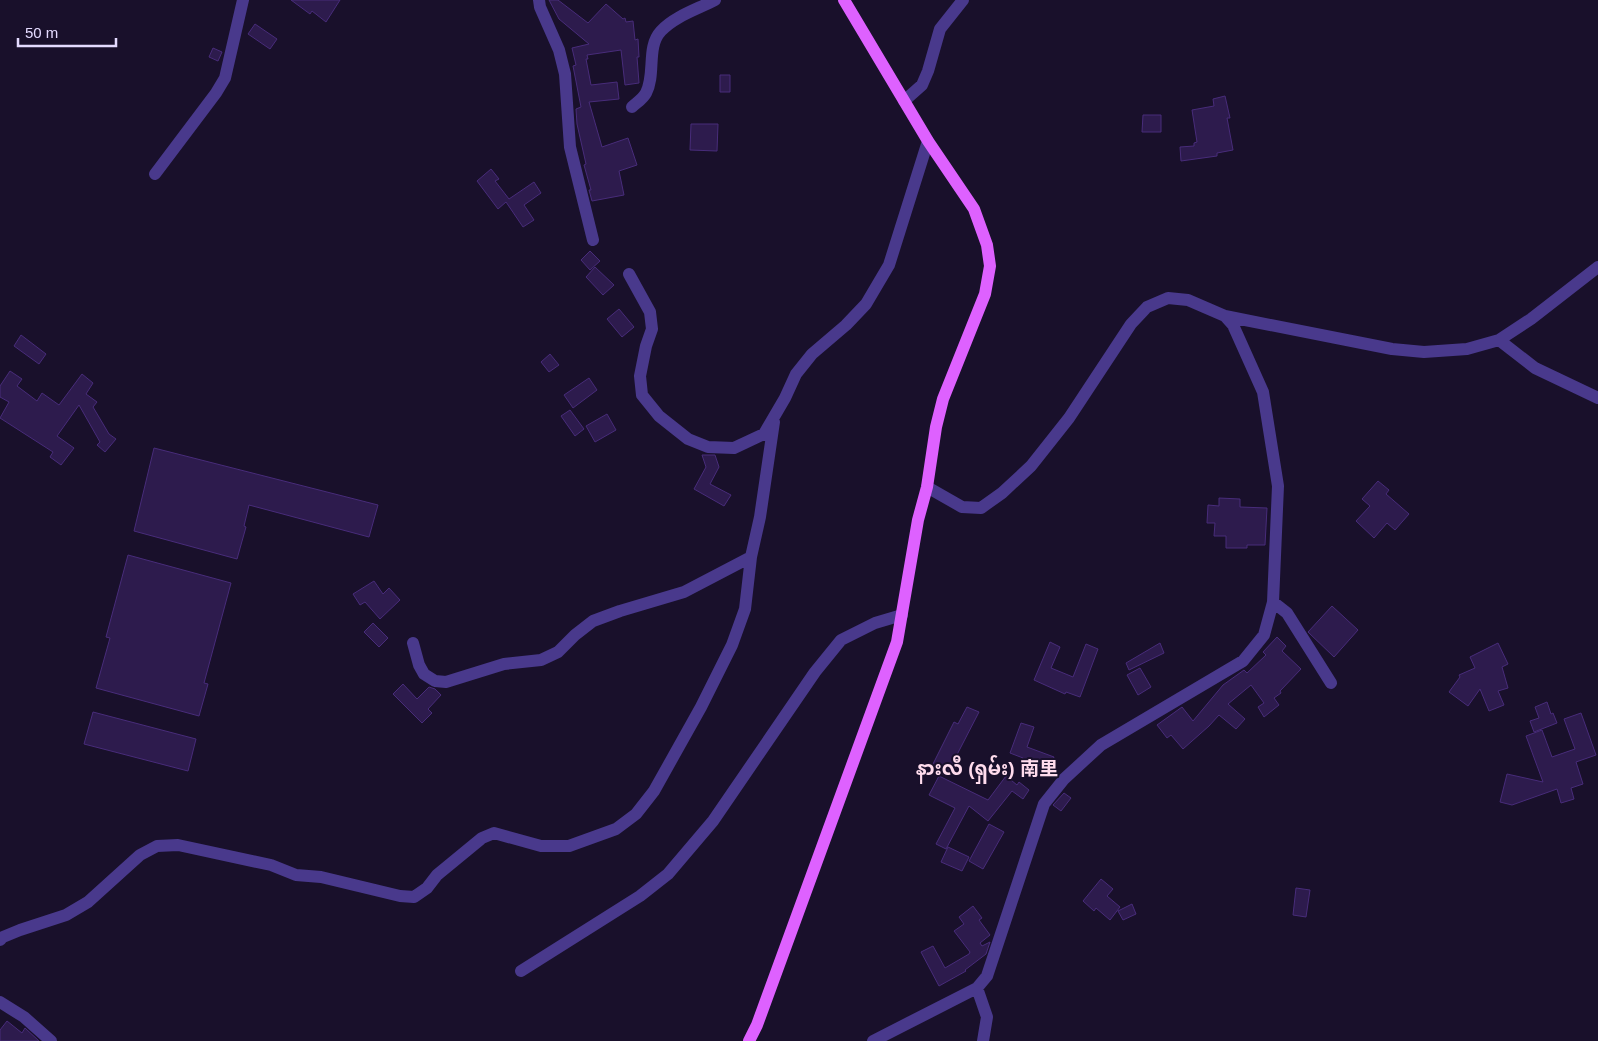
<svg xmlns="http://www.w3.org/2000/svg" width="1598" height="1041" font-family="Arial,'Noto Sans SC','Noto Sans Myanmar',sans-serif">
<rect width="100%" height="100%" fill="#19102b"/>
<path fill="#2d1b4d" stroke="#482c7a" d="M291,0H340L326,22L312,11L310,14Z
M549,0H558L588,23L606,4L623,19L625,18L626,22L633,21L635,40L638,39L639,57H637L639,83L625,85L621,50L587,55L588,59H586L591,85L617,82L619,99L589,102L602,147L628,138L637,165L619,171L624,195L592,201L589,190H591L584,165L586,164L577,124L576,109L581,107L573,66L576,65L572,48L589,44L559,19Z
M255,24L277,39L270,49L248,34Z
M213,48L222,52L218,61L209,57Z
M720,75H730V92H720Z
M1225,96L1230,118H1227L1233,150L1217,153V156L1181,161L1180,147L1194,146V143L1197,142L1192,110L1214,106L1213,99Z
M1143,115H1161V132H1142Z
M691,124H718L717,151L690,150Z
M491,169L499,179L495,181L509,199L534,182L541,193L524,205L534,220L523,227L506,202L498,209L477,181Z
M590,251L600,261L590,270L581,260Z
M595,267L614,285L603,295L586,277Z
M619,309L634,327L622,337L607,319Z
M21,335L46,354L39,364L14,346Z
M550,354L559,365L549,372L541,362Z
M10,371L22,379L17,386L37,401L42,393L59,405L82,374L93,383L86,394L97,402L93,407L109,434L116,439L105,452L97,445L100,442L79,405L57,436L74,448L61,465L50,457L53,452L0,418L9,402L0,397V386Z
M589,378L597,390L573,408L564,395Z
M570,410L584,429L575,436L561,416Z
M607,414L616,430L595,442L586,426Z
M154,448L378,505L369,537L249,505L244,526L246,527L237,559L134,531Z
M705,455H715L719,467L710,484L731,495L724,506L694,489L706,467L702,455Z
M1378,481L1389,490L1386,494L1409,514L1395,530L1387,523L1374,538L1356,521L1370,506L1362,499Z
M1219,498L1240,499V507L1267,508L1265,545H1247V548H1226V536H1214L1215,523H1207L1208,505L1219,506Z
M128,555L231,583L204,683L208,684L199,716L96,688L110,638L106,637Z
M374,581L383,594L389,588L400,600L380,619L365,602L360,605L353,594Z
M1332,606L1358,630L1334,657L1308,632Z
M373,623L388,638L379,647L364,632Z
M1277,637L1286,646L1282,651L1301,669L1280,691L1281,693L1274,698L1279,705L1264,717L1258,707L1264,703L1251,685L1228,704L1245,719L1236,729L1219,715L1209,726L1183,749L1171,735L1167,738L1157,725L1182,707L1193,721L1223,685L1244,670L1247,673L1266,655L1263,652Z
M1050,642L1060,647L1051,668L1073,677L1086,644L1098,649L1080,697L1066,692L1065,694L1034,680Z
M1160,643L1164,653L1129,670L1126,663Z
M1498,643L1508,664L1502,667L1508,688L1498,691L1504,705L1489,711L1480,689L1468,706L1449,692L1460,677L1459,675L1475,668L1470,657Z
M1140,668L1151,687L1138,695L1127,675Z
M403,684L417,699L429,687L435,689L441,695L428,709L432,713L422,723L393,694Z
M1547,702L1551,714L1553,713L1557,723L1534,732L1530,721L1539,718L1535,707Z
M967,707L979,712L946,776L931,768L954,722L958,724Z
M93,712L196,739L188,771L84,744Z
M1581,713L1596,755L1576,762L1583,784L1571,788L1574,799L1561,803L1557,789L1512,805L1500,802L1507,774L1543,782L1526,736L1542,730L1552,757L1575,749L1564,719Z
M1021,723L1034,727L1027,747L1054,757L1049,769L1022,760L1023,758L1010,753Z
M939,776L988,800L1006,776L1017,785L1019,782L1029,790L1023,799L1012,791L988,821L969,806L946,849L936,844L955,808L929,795Z
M1064,793L1071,798L1061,811L1053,805Z
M989,824L1004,832L983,869L969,861Z
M948,847L969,857L962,871L941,862Z
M1101,879L1113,889L1107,896L1120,907L1110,920L1096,908L1094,911L1083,901Z
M1296,888L1310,890L1306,917L1293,915Z
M1132,904L1136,914L1123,920L1118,911Z
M973,906L982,918L979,920L990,935L980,943L982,946L990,942L986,954L965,970L966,971L939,986L921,952L933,946L945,968L969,954L970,952L954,931L964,924L959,917Z
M7,1021L22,1033L25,1028L39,1041H0V1030Z"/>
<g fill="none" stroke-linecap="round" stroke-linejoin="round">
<path stroke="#49398c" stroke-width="12" d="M539,0L540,7L559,50L565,74L570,147L593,240
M904,101L922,85L928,71L940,29L963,0
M632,107C636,103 643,99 646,93C656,74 646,47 661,31C675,16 698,9 715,0
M155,174L216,93L225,78L243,0
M629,274L650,312L652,329L646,346L640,376L642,395L659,416L688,439L708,447L734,448L764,434L785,398L796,374L812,354L846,325L866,304L889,265L928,141
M1225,316L1392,349L1424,352L1467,349L1499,340L1531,319L1598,267
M1499,340L1535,368L1598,398
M1273,602L1287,613L1331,683
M413,643L419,665L424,674L435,681L446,682L504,664L541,660L558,652L575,635L593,621L620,611L684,592L751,557L760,517L774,422
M0,940L3,937L20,930L66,915L88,902L140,855L157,846L178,845L271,865L296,875L321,877L400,896L414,897L427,888L437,875L482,838L494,833L541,846H569L616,829L636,814L654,791L701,707L732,645L745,609L751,557
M521,971L640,896L668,874L713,821L815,672L841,640L875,623L902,615
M977,988L987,1017L983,1041
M0,1002L24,1017L51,1041
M873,1041L977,988L987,976L1044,804L1064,779L1101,745L1243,661L1264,635L1273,602L1278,486L1263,392L1233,325L1225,316L1188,300L1168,298L1147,307L1131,324L1069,418L1031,466L1002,493L981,508L962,507L927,487"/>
<path stroke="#de61ff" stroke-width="12" d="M749,1041L757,1025L897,642L918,520L927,487L936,427L943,399L985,294L990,266L987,245L974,209L928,141L844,0"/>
</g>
<g text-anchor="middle" stroke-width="4" stroke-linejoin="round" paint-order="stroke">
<g font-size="19" font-weight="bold" fill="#ffdced" stroke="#19102b">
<text x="987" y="775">နားလီ (ရှမ်း) 南里</text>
</g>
</g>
<path d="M18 38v8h98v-8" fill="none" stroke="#e4daff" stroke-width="2.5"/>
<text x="25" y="38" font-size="15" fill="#e4daff" stroke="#19102b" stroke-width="4" paint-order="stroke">50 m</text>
</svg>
